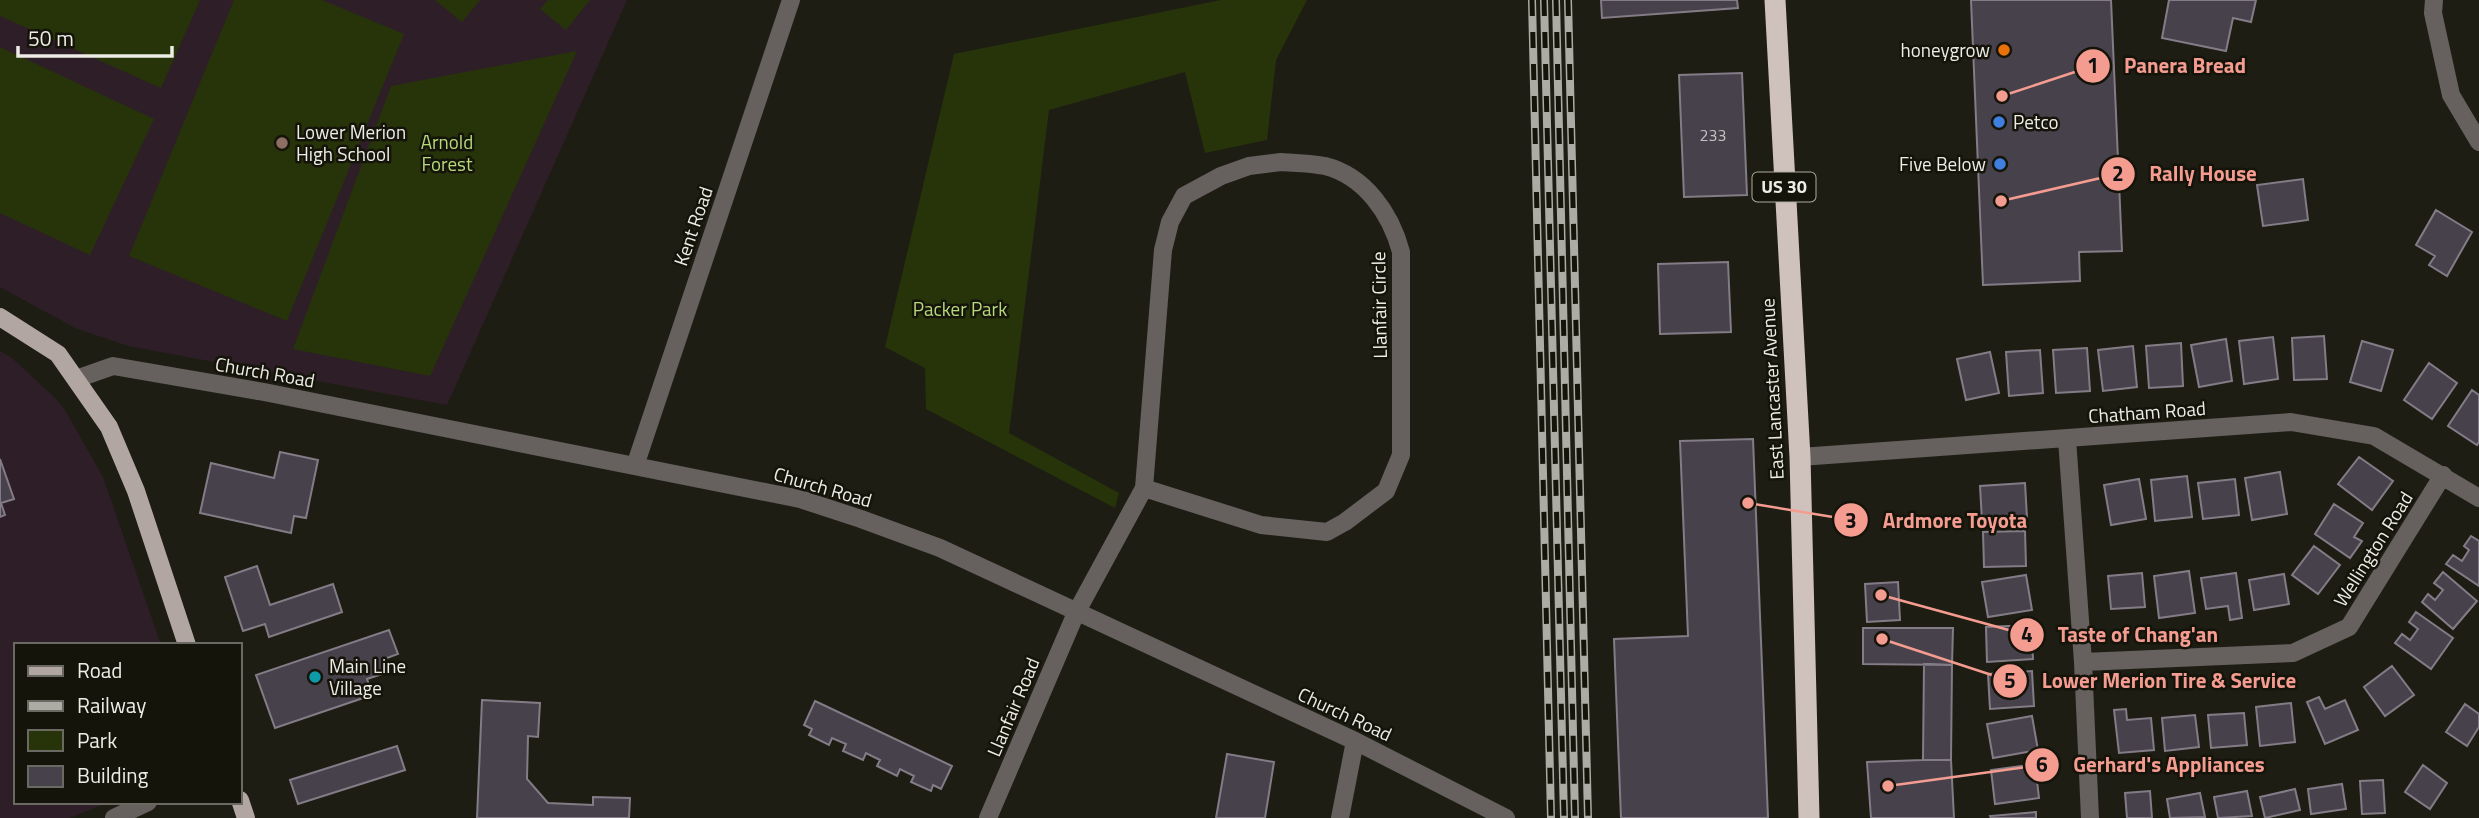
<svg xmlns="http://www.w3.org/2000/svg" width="2479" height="818" font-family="'Titillium Web',sans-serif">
<rect width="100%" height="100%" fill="#1e1d13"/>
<path fill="#2e1e28" d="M0,0H627L447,405L128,346L75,328L0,287Z
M0,351L12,358L53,396L65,410L103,477L161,645H16V802H109L70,818H0Z"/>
<path fill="#27340a" d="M0,0H200L161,88L0,16Z
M234,0H322L404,34L287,321L129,256Z
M435,0H480L462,22Z
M548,0H590L566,30L540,9Z
M1221,0H1307L1276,60L1267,140L1205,153L1185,72L1049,110L1009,433L1119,493L1115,508L926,409L925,368L885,347L954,54Z
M0,47L154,119L90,255L0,213Z
M577,51L430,376L293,349L391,86Z"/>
<path fill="#47414b" stroke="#837c87" stroke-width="2" d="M1601,0H1737L1738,8L1602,18Z
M1971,0H2111L2122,251L2079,252L2080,281L1983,285Z
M2169,0H2256L2251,22L2233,18L2226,51L2162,38Z
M1742,73L1747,195L1684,197L1679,75Z
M2303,179L2308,220L2263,226L2257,185Z
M2436,210L2472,232L2447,276L2429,265L2435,256L2416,245Z
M1728,262L1731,332L1660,334L1658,264Z
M2324,336L2327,379L2294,380L2292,338Z
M2273,337L2278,379L2244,384L2239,341Z
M2226,339L2232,381L2199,387L2191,345Z
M2362,341L2393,350L2381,391L2350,382Z
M2181,343L2183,386L2149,388L2146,346Z
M2133,346L2137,387L2103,391L2098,350Z
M2087,348L2090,391L2056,393L2053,350Z
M2040,350L2043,393L2009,396L2006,352Z
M1990,352L1999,393L1966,400L1957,359Z
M2429,363L2457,383L2432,419L2404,400Z
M2472,390L2479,395V442L2477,445L2448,426Z
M1753,439L1768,818H1621L1614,639L1688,636L1680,441Z
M280,452L318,460L306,518L294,516L291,533L200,513L211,463L274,478Z
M2359,457L2393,481L2372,510L2338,484Z
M0,459L14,499L1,503L5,515L0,517Z
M2280,472L2287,514L2252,520L2245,478Z
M2187,476L2192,517L2155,521L2151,480Z
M2139,479L2146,519L2111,525L2104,485Z
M2235,479L2239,515L2203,519L2198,483Z
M2025,483L2027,518L1982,521L1980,486Z
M2334,504L2363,523L2354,537L2362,541L2350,558L2315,534Z
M2025,531L2026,566L1984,567L1983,532Z
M2471,536L2479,541V586L2446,564L2453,555L2462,561L2469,550L2464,546Z
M2314,546L2340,565L2318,594L2292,575Z
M257,566L270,605L333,584L342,612L269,637L265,624L243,631L225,577Z
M2189,571L2195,613L2159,618L2154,576Z
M2443,572L2477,601L2453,629L2422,602L2428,594L2435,600L2443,590L2434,583Z
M2142,573L2145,607L2111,609L2108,576Z
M2236,573L2242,618L2230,620L2228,606L2206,609L2201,578Z
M2284,574L2289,604L2254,610L2249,580Z
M2026,575L2032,610L1988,617L1982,582Z
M1898,582L1900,620L1867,622L1865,584Z
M2416,612L2453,638L2431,669L2395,643L2402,634L2410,640L2418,629L2409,622Z
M2031,625L2033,659L1987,662L1986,627Z
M1863,628H1953L1952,665L1863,664Z
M389,630L398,654L384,659L388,672L367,679L372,695L275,728L256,675Z
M1924,664L1952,665L1951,760H1923Z
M2392,666L2414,695L2385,716L2364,687Z
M2032,671L2034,706L1990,709L1988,674Z
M2319,697L2325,709L2345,700L2358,730L2325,744L2307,702Z
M482,700L540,703L538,737L528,736L527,779L548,803L593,805V797L630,798L629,818H477Z
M815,701L952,766L941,789L933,785L931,791L911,782L914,776L900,769L897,776L877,766L880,760L866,753L863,760L843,751L846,744L832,738L829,745L809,735L812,729L804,725Z
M2291,703L2295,742L2260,746L2256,707Z
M2465,704L2479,714V727L2467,746L2446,732Z
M2126,709L2127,720L2151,718L2154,750L2119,753L2114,710Z
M2244,713L2247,745L2211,748L2208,715Z
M2195,715L2199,747L2165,751L2162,718Z
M2032,716L2038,750L1993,758L1987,724Z
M397,746L405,770L298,804L290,780Z
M1227,754L1274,762L1265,818H1216Z
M1923,760H1951L1954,818H1871L1867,762Z
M2035,764L2039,798L1995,804L1991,770Z
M2423,765L2447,783L2430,809L2405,792Z
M2383,780L2385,813L2362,814L2360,781Z
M2342,784L2346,809L2311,814L2308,789Z
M2295,789L2300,810L2265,818L2260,797Z
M2150,791L2152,818H2127L2125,793Z
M2247,791L2252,816L2218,818L2214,797Z
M2200,793L2205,817L2170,818L2167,799Z
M2036,812V818H1991L1990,816Z"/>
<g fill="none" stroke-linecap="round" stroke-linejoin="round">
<path stroke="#66605e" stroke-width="18" d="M2434,0L2433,13L2451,95L2479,142
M1281,162C1295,163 1311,163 1325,166C1365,176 1391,214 1401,252V455L1386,491L1345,522L1327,532L1261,525L1144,488L1163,250L1170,222L1184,196L1221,176L1249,166Z
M76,379L113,366L264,392L800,499L861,519L940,548L1355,741L1506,818
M2067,439L2083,662L2090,818
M1800,457L2291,422L2374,436L2479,498
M635,466L791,0
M2083,662L2293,653L2349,627L2443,475
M114,818L148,802
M988,818L1076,613L1144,488
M1340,818L1355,741"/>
<path stroke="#b1a6a1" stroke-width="18" d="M0,317L58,354L109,427L136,491L187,645
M240,800L246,818"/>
<path stroke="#cfc1bc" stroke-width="21" d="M1775,0L1800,457L1809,818"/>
<g stroke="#adaca4" stroke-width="8">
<path id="rail" d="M1532,0L1551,818
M1544,0L1564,818
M1556,0L1575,818
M1568,0L1588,818"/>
</g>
<use href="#rail" stroke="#15140a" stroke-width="5" stroke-dasharray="16" stroke-linecap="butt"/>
</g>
<circle fill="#e8710a" stroke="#15140a" stroke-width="2.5" cx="2004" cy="50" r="7"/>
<g fill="#3f7fe0" stroke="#15140a" stroke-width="2.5">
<circle cx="1999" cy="122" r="7"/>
<circle cx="2000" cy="164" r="7"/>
</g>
<circle fill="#8d6e63" stroke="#15140a" stroke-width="2.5" cx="282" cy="143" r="7"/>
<circle fill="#0f9aa8" stroke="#15140a" stroke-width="2.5" cx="315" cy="677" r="7"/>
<g text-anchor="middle" stroke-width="5" stroke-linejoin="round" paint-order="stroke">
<g font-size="16" fill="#c4c1be">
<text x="1713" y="141">233</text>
</g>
<rect fill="#15140a" stroke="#acaba3" stroke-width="2" x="1752.5" y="172.5" width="63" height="29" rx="5"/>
<g font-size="18" font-weight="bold" fill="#edece5">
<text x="1784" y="193">US 30</text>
</g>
<g font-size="19" fill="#edece5" stroke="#15140a" text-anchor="start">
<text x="1990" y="57" text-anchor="end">honeygrow</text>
<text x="2013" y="129">Petco</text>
<text x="296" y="139">Lower Merion<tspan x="296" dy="22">High School</tspan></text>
<text x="1986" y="171" text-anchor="end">Five Below</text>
<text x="329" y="673">Main Line<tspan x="329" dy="22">Village</tspan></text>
</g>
<g font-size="19" fill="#b6d979" stroke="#15140a">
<text x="447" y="149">Arnold<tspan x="447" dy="22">Forest</tspan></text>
<text x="960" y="316">Packer Park</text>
</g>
<g font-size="19" fill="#edece5" stroke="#15140a">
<text transform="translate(693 226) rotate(-71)" y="7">Kent Road</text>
<text transform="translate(1379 305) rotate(-91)" y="7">Llanfair Circle</text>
<text transform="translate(265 372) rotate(10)" y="7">Church Road</text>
<text transform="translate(1772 389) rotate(-93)" y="7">East Lancaster Avenue</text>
<text transform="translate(2147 412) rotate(-4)" y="7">Chatham Road</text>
<text transform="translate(823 487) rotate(16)" y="7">Church Road</text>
<text transform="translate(2373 549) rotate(-58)" y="7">Wellington Road</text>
<text transform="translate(1013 707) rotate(-67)" y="7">Llanfair Road</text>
<text transform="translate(1345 714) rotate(25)" y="7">Church Road</text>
</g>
</g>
<path fill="none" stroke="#f59c91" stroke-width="2.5" d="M2002 96L2093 66M2001 201L2118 174M1748 503L1851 520M1881 595L2027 635M1882 639L2010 681M1888 786L2042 765"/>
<g fill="#f59c91" stroke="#15140a" stroke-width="2.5">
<circle cx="2002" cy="96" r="7"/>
<circle cx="2001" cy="201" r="7"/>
<circle cx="1748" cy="503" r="7"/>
<circle cx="1881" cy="595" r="7"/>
<circle cx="1882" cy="639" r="7"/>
<circle cx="1888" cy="786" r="7"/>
<circle cx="2093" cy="66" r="18"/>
<circle cx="2118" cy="174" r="18"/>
<circle cx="1851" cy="520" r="18"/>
<circle cx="2027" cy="635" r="18"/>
<circle cx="2010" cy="681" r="18"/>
<circle cx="2042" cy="765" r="18"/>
</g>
<g font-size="21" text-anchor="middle" font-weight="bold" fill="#111">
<text x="2093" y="73">1</text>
<text x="2118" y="181">2</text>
<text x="1851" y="528">3</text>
<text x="2027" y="642">4</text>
<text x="2010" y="688">5</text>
<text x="2042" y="772">6</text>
</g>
<g font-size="21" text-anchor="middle" font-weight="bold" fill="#f59c91" stroke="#15140a" stroke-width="5" stroke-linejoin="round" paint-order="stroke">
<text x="2185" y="73">Panera Bread</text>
<text x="2203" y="181">Rally House</text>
<text x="1955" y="528">Ardmore Toyota</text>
<text x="2138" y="642">Taste of Chang'an</text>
<text x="2169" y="688">Lower Merion Tire &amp; Service</text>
<text x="2169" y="772">Gerhard's Appliances</text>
</g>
<rect x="14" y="643" width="228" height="161" fill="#15140a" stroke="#6b6a62" stroke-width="2"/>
<rect x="28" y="666" width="35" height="10" fill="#b1a6a1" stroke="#6b6a62" stroke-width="2"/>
<text x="77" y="678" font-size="21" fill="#edece5">Road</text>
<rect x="28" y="701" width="35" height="10" fill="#adaca4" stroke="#6b6a62" stroke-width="2"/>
<text x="77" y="713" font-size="21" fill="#edece5">Railway</text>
<rect x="28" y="730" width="35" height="21" fill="#27340a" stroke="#6b6a62" stroke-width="2"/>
<text x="77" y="748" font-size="21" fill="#edece5">Park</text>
<rect x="28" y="766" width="35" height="21" fill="#47414b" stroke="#6b6a62" stroke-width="2"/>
<text x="77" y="783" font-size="21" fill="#edece5">Building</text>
<path d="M18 46v10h154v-10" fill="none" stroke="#edece5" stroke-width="3.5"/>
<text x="28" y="46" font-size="21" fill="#edece5" stroke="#15140a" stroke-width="5" paint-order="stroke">50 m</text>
</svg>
